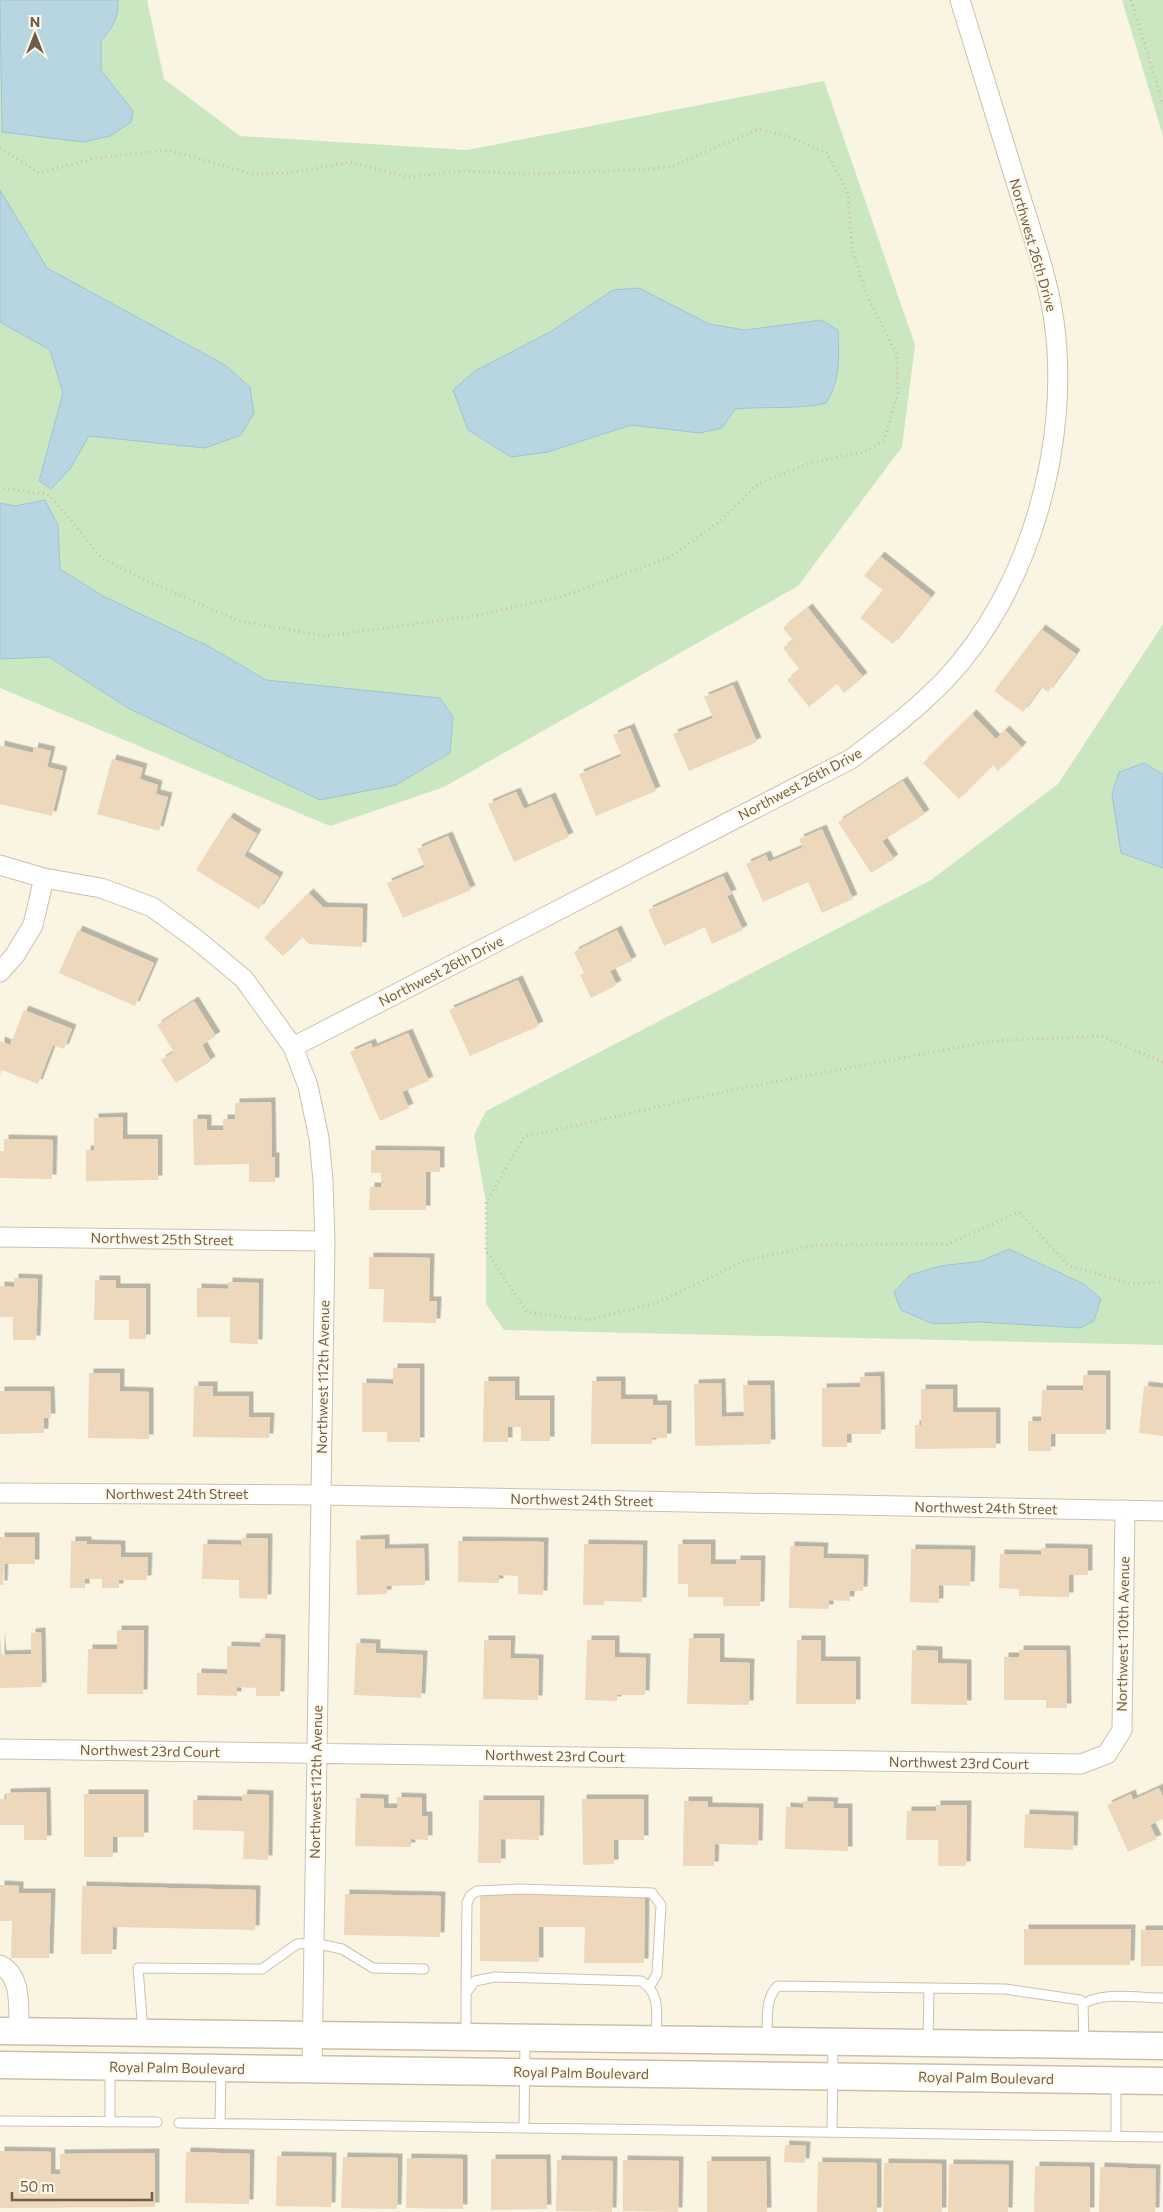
<svg xmlns="http://www.w3.org/2000/svg" width="1163" height="2212" font-family="Commissioner,sans-serif">
<defs>
<filter id="shadow"><feDropShadow dx="4.5" dy="-4.5" stdDeviation="0" flood-color="#0004"/></filter>
</defs>
<rect width="100%" height="100%" fill="#faf5e2"/>
<path fill="#cbe7c2" d="M0,0H147L164,79L240,136L467,150L824,81L915,345L902,447L798,586L444,787L330,826L0,688Z
M1122,0H1163V136Z
M1163,624V1345L504,1330L486,1304V1203L474,1135L486,1111L931,880L1058,784Z"/>
<path fill="#b8d6e2" stroke="#9fc3d3" d="M0,0H118C119,18 112,28 101,41V70L133,111L131,122L110,136L83,142L2,132Z
M0,190L47,268L225,365L250,387L254,413L241,435L205,448L89,436L70,469L51,489L39,481L63,393L50,350L0,322Z
M639,288L709,324L745,330L821,320L838,330C839,357 841,379 826,403C797,410 765,406 735,409L722,428L700,433L631,425L548,452L511,457L468,430L453,390L475,371L550,332L613,290Z
M45,500L58,525L60,569L103,596L210,647L266,680L440,698L453,717L450,753L396,785L320,800L128,708L49,657L0,659V503L15,506Z
M1144,763L1163,774V868L1121,853L1112,794L1119,772Z
M1009,1249L1084,1284L1101,1299L1094,1321L1080,1328L979,1322L933,1324L901,1310L894,1292L910,1275L940,1266L981,1261Z"/>
<path fill="#eed8bc" filter="url(#shadow)" d="M880,556L931,597L893,644L860,618L883,590L864,576Z
M808,608L863,677L844,693L837,684L809,707L787,680L800,670L783,648L793,640L783,628Z
M1041,629L1076,654L1048,692L1041,687L1023,712L994,691Z
M733,685L757,742L689,771L673,734L713,718L704,697Z
M972,714L996,739L1005,730L1022,747L998,771L993,765L959,799L923,763Z
M630,728L656,791L596,816L579,774L622,756L613,735Z
M0,745L33,753L34,747L51,751L47,767L63,771L52,816L0,804Z
M112,759L143,768L140,779L158,785L156,794L168,797L159,831L97,814Z
M903,781L925,814L882,841L894,859L871,873L838,822Z
M516,792L524,809L551,797L569,837L514,862L488,804Z
M229,817L257,834L244,856L279,877L259,909L196,870Z
M822,829L853,899L822,913L808,882L763,902L746,864L766,855L769,862L803,847L799,839Z
M448,836L471,890L403,918L387,883L425,867L417,849Z
M723,876L732,894L727,896L743,930L712,944L705,927L664,946L648,910Z
M309,893L323,907L363,908L362,947L309,944L302,937L283,956L264,938Z
M78,930L154,963L135,1006L59,973Z
M617,930L632,961L610,971L617,985L591,998L580,975L584,973L574,952Z
M518,980L539,1026L470,1056L449,1010Z
M194,1001L216,1036L202,1045L211,1061L176,1083L161,1060L174,1052L157,1025Z
M24,1010L72,1029L64,1049L53,1045L38,1084L2,1070L0,1075V1041L10,1045Z
M408,1033L429,1081L402,1092L409,1108L380,1121L350,1052L371,1043L373,1048Z
M271,1102L272,1157H275V1182H249V1164L194,1165L193,1119H207V1130H223V1119H235V1103Z
M123,1117V1139H158V1180L86,1181V1150H94V1118Z
M4,1139L53,1140L52,1179L0,1178V1151H4Z
M371,1150L440,1151V1172H426V1210H369L370,1187H381V1173H371Z
M369,1257L430,1258L429,1301H437L436,1323L383,1322L384,1289H369Z
M14,1278L38,1279L36,1340H13V1317H0V1286L14,1287Z
M95,1280H116V1288H146V1339H129V1320H94Z
M228,1282L259,1283L258,1344L230,1343V1317H197V1288L228,1289Z
M393,1368H420V1442H387V1432H362V1383L393,1384Z
M89,1373H120V1391L149,1392V1439L88,1438Z
M1083,1375H1106V1434H1051V1451H1028V1421H1041L1042,1390H1083Z
M880,1376L881,1434H847V1447H822V1388L860,1387V1377Z
M484,1381H515V1400H550V1441H521V1427H508V1442H483Z
M592,1381H621V1399H653V1405H667V1438H652V1444H591Z
M721,1383L722,1417L744,1416L743,1385H770L771,1444L695,1446L694,1384Z
M194,1386H213V1396H249V1417H270L269,1438L193,1437Z
M1144,1386L1163,1388V1436L1139,1433Z
M921,1389H953V1412H996V1448L915,1449V1425H921Z
M0,1391H50L51,1418H44V1433L0,1434Z
M0,1537H35V1564H4L3,1585H0Z
M242,1538H268L267,1599L239,1598V1580L202,1579L203,1544L241,1545Z
M385,1539V1549L424,1548L425,1585L387,1586V1594L357,1595L356,1540Z
M71,1541H87V1544L121,1545V1557H148L147,1580H119V1588H102V1579H85V1588H70Z
M458,1541L544,1542L543,1595L518,1594V1576L499,1575V1583L458,1582Z
M584,1544L643,1545L642,1602L604,1601V1605H583Z
M678,1544H711V1564H736V1560H761L760,1606H723V1597H688V1584H678Z
M790,1546L824,1547L823,1558L864,1559L863,1591H850V1601L829,1600V1609L789,1608Z
M1041,1548L1088,1549V1575H1069V1597L1019,1596V1589L999,1588L1000,1554L1041,1555Z
M911,1549L971,1550L970,1586L939,1585V1603L910,1602Z
M117,1630H144L143,1694H87L88,1649H117Z
M41,1632L42,1687L0,1688V1637L2,1655L31,1654V1633Z
M261,1638L281,1639L280,1696H256V1688L237,1687V1696L197,1695V1673L227,1674V1646L260,1647Z
M689,1638H720V1662L750,1663L749,1705L687,1704Z
M484,1640H511L510,1658L539,1659L538,1700L483,1699Z
M587,1640H615V1657L646,1658L645,1695H617V1701L585,1700Z
M797,1640H821V1661H856V1704H796Z
M356,1643L376,1644V1653L423,1655L421,1698L354,1695Z
M912,1650L938,1651V1663L967,1664V1705L911,1704Z
M1019,1650H1066L1067,1708H1046V1700H1004V1657H1019Z
M1159,1788L1163,1797V1819L1150,1825L1157,1839L1128,1852L1107,1805L1131,1794L1133,1800Z
M46,1792L47,1840H24V1825H0V1799H6V1793Z
M84,1794H144V1837H113V1857H84Z
M243,1794L269,1795L268,1860L243,1859L244,1831L193,1830V1800L242,1801Z
M397,1797L422,1798V1816H428V1840L411,1839V1847L355,1846L356,1798L384,1799V1808H397Z
M582,1799H644V1840H614V1864L583,1865Z
M479,1800H540L539,1840L501,1839V1863H478Z
M684,1801H708V1807L759,1808L758,1845L715,1844L714,1866H683Z
M803,1801L834,1802L833,1808H848V1851L785,1849L786,1807L803,1808Z
M936,1805H967L966,1866H938V1840H906L907,1811H936Z
M1025,1814L1074,1816L1073,1850L1024,1848Z
M0,1885L19,1886V1893H51L49,1958H11L12,1921H0Z
M82,1886L256,1890L255,1930L113,1927L112,1954H81Z
M480,1893L645,1895L644,1963H584L585,1927H539V1962L480,1961Z
M345,1894L441,1896L440,1937L344,1935Z
M1024,1929H1131L1130,1965H1024Z
M1141,1930H1163V1966H1141Z
M785,2145L806,2146L805,2163L784,2162Z
M0,2151L51,2152V2174H60V2154L155,2153V2207L0,2208Z
M186,2152L250,2154L249,2204L185,2203Z
M277,2156L332,2157L331,2207L276,2206Z
M343,2157L398,2158L397,2209L341,2208Z
M407,2158L463,2159V2209L406,2208Z
M491,2159H546L547,2209L491,2210Z
M557,2160L613,2161L612,2212L556,2211Z
M623,2160L679,2161L678,2212L623,2211Z
M707,2161H766L767,2212H707Z
M818,2162L877,2163V2212H817Z
M884,2163L942,2164V2212H883Z
M949,2164L1009,2165L1008,2212H948Z
M1035,2166L1090,2167V2212H1034Z
M1100,2167L1156,2169L1155,2212H1099Z"/>
<g fill="none" stroke-linecap="round" stroke-linejoin="round">
<g stroke="#cdc0ad" stroke-width="11">
<path id="service" d="M466,1993L467,1903L470,1896L477,1891L520,1889L652,1893L661,1905L657,1974L650,1986
M1083,2004C1104,1991 1139,1998 1163,1998
M143,2032L138,1968L262,1969L297,1944L314,1943L342,1949L373,1968L424,1969
M466,2034V1993L475,1981L495,1977L641,1981C662,1993 656,2017 656,2039
M767,2039C768,2022 764,1998 778,1986L929,1988
M928,2041L929,1988L1005,1989L1080,2000L1083,2004L1084,2044
M110,2069V2122
M1116,2082V2136
M0,2121L157,2122
M179,2123L1163,2137
M220,2124L221,2071
M524,2128L525,2041
M832,2133L833,2045"/>
</g>
<g stroke="#cdc0ad" stroke-width="21">
<path id="minor" d="M0,865L44,878L101,888L152,907L196,939L244,979L293,1047L308,1086L319,1138L323,1181L325,1241L312,2069
M0,972L15,955L33,925L44,878
M293,1047L851,759C884,734 916,710 945,680C1030,590 1071,443 1054,321C1048,279 1033,236 1020,195C1000,130 980,65 960,0
M0,1237L325,1241
M0,1493L322,1495L1163,1511
M0,1749L1081,1764L1107,1754L1122,1730L1125,1510
M0,1965C23,1976 18,2009 19,2032"/>
</g>
<g stroke="#cebea8" stroke-width="29">
<path id="secondary" d="M0,2031L1163,2046
M0,2065L1163,2081"/>
</g>
<path stroke="#d2bb9f" stroke-width="3" stroke-dasharray="1 4" stroke-linecap="butt" d="M1131,0L1163,104
M0,148L39,173L95,158L169,150L253,174L288,173L350,162L408,177L464,171L528,174L633,170L671,167L759,129L789,137L827,153L848,194L852,249L866,293L897,355L898,393L884,440L864,452L811,463L759,483L718,523L670,557L564,596L479,615L326,636L239,621L147,581L101,558L60,507L47,494L0,488
M1163,1062L1101,1036L992,1041L737,1089L524,1137L486,1203V1251L527,1312L587,1320L657,1303L744,1261L815,1245L947,1244L1019,1212L1068,1265L1132,1284L1163,1282"/>
<use href="#service" stroke="#fff" stroke-width="9"/>
<use href="#minor" stroke="#fff" stroke-width="19"/>
<use href="#secondary" stroke="#fff" stroke-width="26"/>
</g>
<g text-anchor="middle" stroke-width="4.5" stroke-linejoin="round" paint-order="stroke">
<g font-size="14" fill="#705e4a" stroke="#fef9e8">
<text transform="translate(1033 245) rotate(74)" y="5">Northwest 26th Drive</text>
<text transform="translate(800 784) rotate(-28)" y="5">Northwest 26th Drive</text>
<text transform="translate(441 971) rotate(-27)" y="5">Northwest 26th Drive</text>
<text transform="translate(162 1239) rotate(1)" y="5">Northwest 25th Street</text>
<text transform="translate(323 1377) rotate(-89)" y="5">Northwest 112th Avenue</text>
<text x="177" y="1499">Northwest 24th Street</text>
<text transform="translate(582 1500) rotate(1)" y="5">Northwest 24th Street</text>
<text transform="translate(986 1508) rotate(1)" y="5">Northwest 24th Street</text>
<text transform="translate(1123 1634) rotate(-89)" y="5">Northwest 110th Avenue</text>
<text transform="translate(150 1751) rotate(1)" y="5">Northwest 23rd Court</text>
<text transform="translate(555 1756) rotate(1)" y="5">Northwest 23rd Court</text>
<text transform="translate(959 1763) rotate(1)" y="5">Northwest 23rd Court</text>
<text transform="translate(316 1782) rotate(-89)" y="5">Northwest 112th Avenue</text>
<text transform="translate(177 2068) rotate(1)" y="5">Royal Palm Boulevard</text>
<text transform="translate(581 2073) rotate(1)" y="5">Royal Palm Boulevard</text>
<text transform="translate(986 2078) rotate(1)" y="5">Royal Palm Boulevard</text>
</g>
</g>
<g transform="translate(35 35)" stroke="#fef9e8" stroke-width="4" paint-order="stroke">
<path d="M0-4L9 19L0 12L-9 19Z" fill="#705e4a"/>
<text y="-8" font-size="14" font-weight="bold" text-anchor="middle" fill="#705e4a">N</text>
</g>
<path d="M12 2192v8h140v-8" fill="none" stroke="#705e4a" stroke-width="2.5"/>
<text x="20" y="2192" font-size="15" fill="#705e4a" stroke="#fef9e8" stroke-width="4" paint-order="stroke">50 m</text>
</svg>
